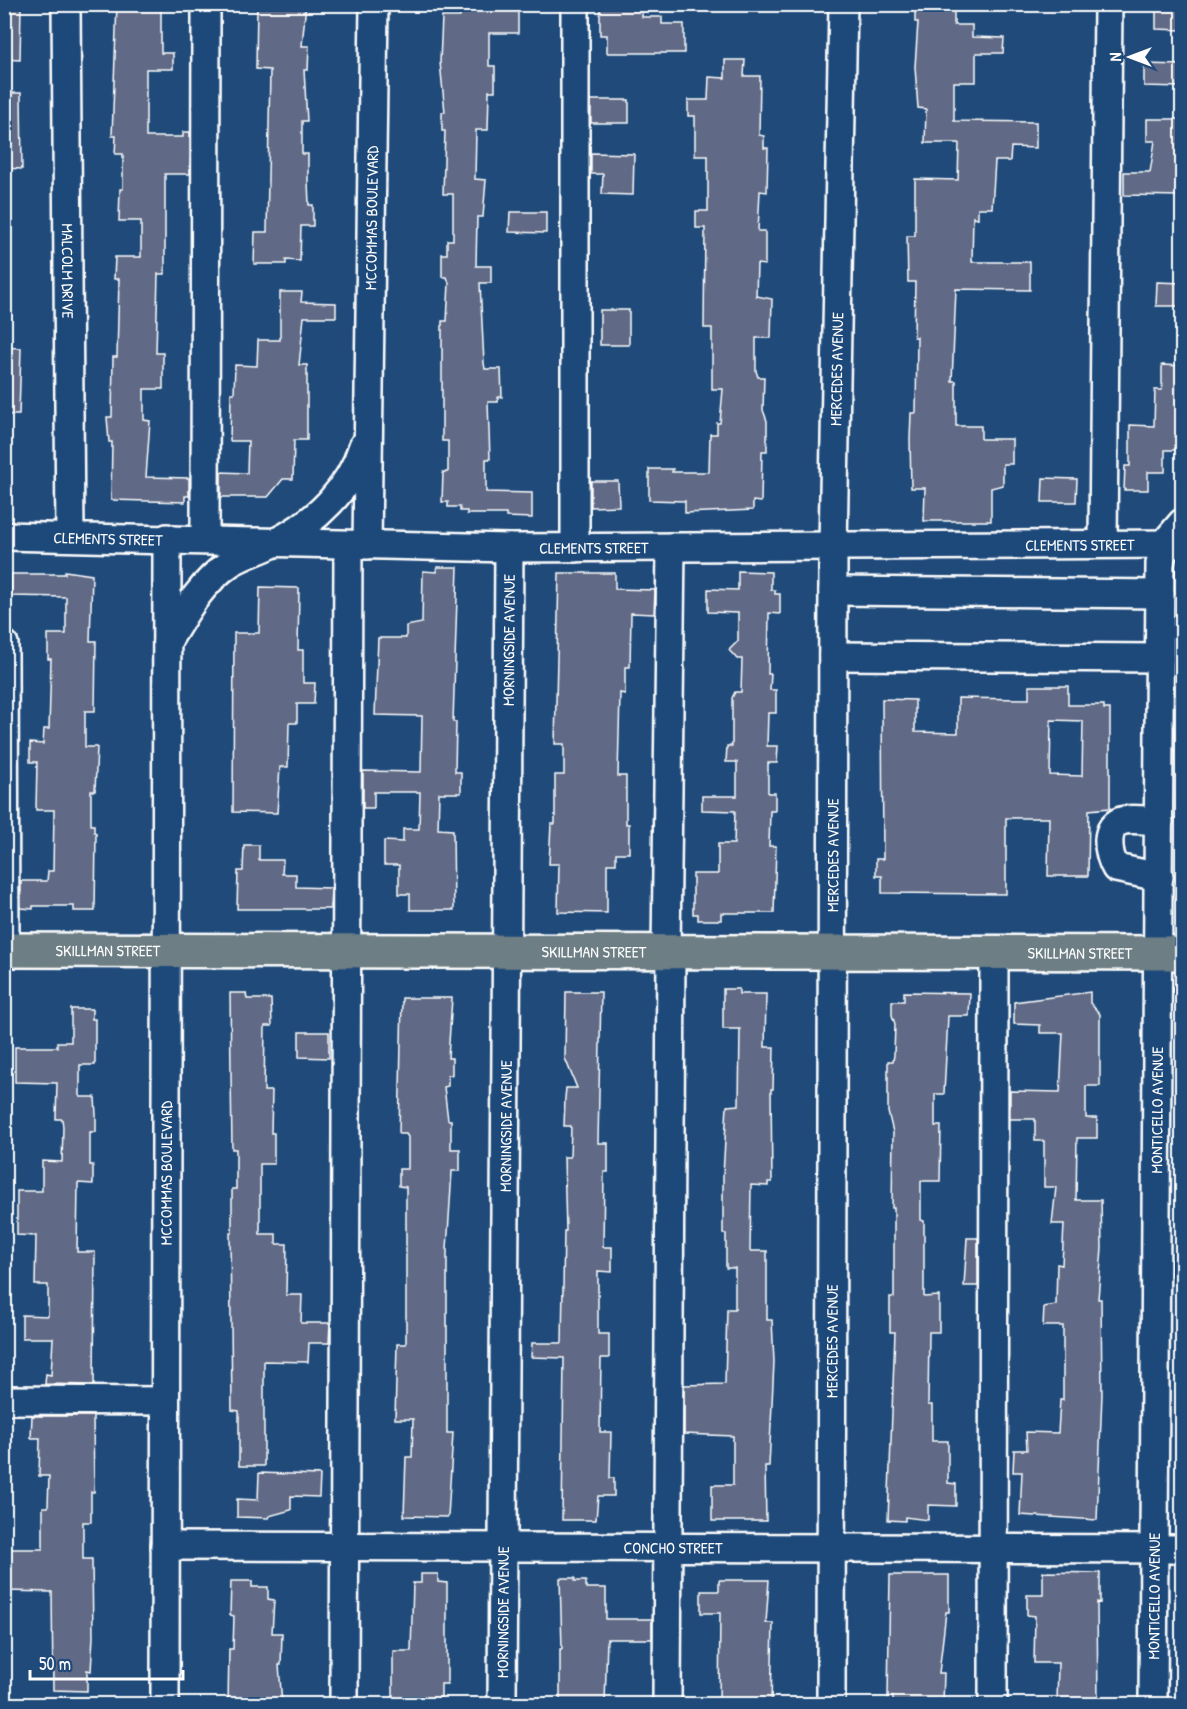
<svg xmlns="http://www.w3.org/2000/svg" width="1187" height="1709" font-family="'Patrick Hand',sans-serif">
<rect width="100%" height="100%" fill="#1f4a7a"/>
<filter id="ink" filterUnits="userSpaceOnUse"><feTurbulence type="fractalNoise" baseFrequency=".0167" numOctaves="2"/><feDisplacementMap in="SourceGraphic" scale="12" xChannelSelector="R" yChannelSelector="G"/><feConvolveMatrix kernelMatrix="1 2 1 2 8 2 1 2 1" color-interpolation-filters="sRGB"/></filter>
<g filter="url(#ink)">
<path fill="#616985" stroke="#fff" stroke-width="1.5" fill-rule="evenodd" d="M4,4H21L20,60L4,59Z
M117,4H161V53H173V69H146V137H183V132H190V174H165V274H158L156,353H163V389H144V420L150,421L146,477L189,478V496H185V502L111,500L112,442H109L107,417H112L113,357H117L119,279H114L115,257H141V221H119L120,189H123V154H115L116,136H112Z
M257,4H306L302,46H309L308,70H304L307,121H302V154H308V181L309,205H313V226H301L300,261L286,260V264H254L255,232H267L270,70L256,69Z
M460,4H492V9L518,10V33H489V66H495V91H489L488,130H476L475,179L486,180L483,217H477L476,266H491V283H480L484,363L485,369H501L502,397H498V402H488L490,459H486V492L532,493V518L506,517V514H467V511H460V507H448V502H442L443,472H448V441H442V321H447L449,283L447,277H442V254H447V240H453V194H443L445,131H442V112H445L440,62L442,17H460Z
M600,4H642V17H662V24H684V53H607V35H600Z
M915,4H954V25H972V37L1004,38L1003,53H976V82H954V121L1036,122V148L1011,147L1010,161H995L992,208H978V218L973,217L972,262H1030V290L956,289L952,381H956V426H981V439H1012V464H1003V485L991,488V521H924L925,488H911L910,439L911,413H916L917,337H914L915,282H908L907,236H915V179L958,180L959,143H925L926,109L918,108L915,67L918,22H915Z
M1156,9H1182V30L1156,29Z
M725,60H745L744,76H760L759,135L764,136V148H768L767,192L760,191L758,231H765V265L757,264L756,296L772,299L771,338H756V371L758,377H764L763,410L767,421V451H762L761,502L753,501V510L685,513V501L649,500V469H673L672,472H709L710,434H717V423H720L723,389H712V328H704L705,228H696V211H708V156H695V116H688V100H708L709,77L725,78Z
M1144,64L1182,65V87L1144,86Z
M4,93H21L22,169L4,168Z
M591,100H629V123H591Z
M1147,119H1182V196L1124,195V172H1150L1155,141H1147Z
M591,153L634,154L633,195L602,194L603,174H591Z
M510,212H546V233L509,232Z
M1157,282L1182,283V306H1156Z
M280,292H302L301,302L336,303V317H304L299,365H307V440H294L293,479H283L268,497H221V472L247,473L248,441H230L231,393H234L235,365L257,366L258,340H280Z
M600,310H629V345H600Z
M4,347L21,348L19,415H4Z
M1162,365L1182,366V445H1177V450H1165V472H1148V490H1124L1125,466H1130V425L1154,426L1155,390H1162Z
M1043,478L1077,479L1076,502H1042Z
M591,481H618L619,506L591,507Z
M437,567H458L453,722H456L455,772H461V793H439L438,829L453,830L454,910H410V894H399V865H384V841L403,842V829H419L420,792H374V808H363V771L421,772L422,716L375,715L378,638H406V626L422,623L423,571L437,572Z
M65,571L92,575L90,641H96L95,711H85V747H97L95,791H91V825H94V832L96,833L95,911H74V906H33V909L21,908V881H47L48,871H53L54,810H36L37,762H30V743L43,744L44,729H49L51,659H48V634H66V597L11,596V574H65Z
M738,571L771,572V590H775V594H780V614L769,613L768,674H771L770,690H776V713H768L767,746H778L777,763H768V793H775V811H770L769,846H776L774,913H721V920H698V914H693V874H718V844H734L735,811L702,810V796H737V762H726L727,746H732V698L735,692H741L742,659H737L729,650L738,641V613L708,612V589L738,590Z
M559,573H615V589L655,590L654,614L631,613L630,667H625V694L620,693L618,776H626V824H629V853H616V864H607V913L558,912L559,864H549L551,824H555V775H564V744H555Z
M260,587L299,588L298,650H303V683H315L314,704H297V723H289L288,767H280L277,813L233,812L234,633H259Z
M1029,686H1068V705H1104V709H1110V808L1089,810L1088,876H1048L1049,818H1006V894L882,893V876H876V859H883L882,699L915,700V732L958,733V698L1029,699ZM1051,720L1083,721L1082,776L1050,775Z
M244,845H259V860H283L282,874H296V887L331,888L330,909H237L238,871H243Z
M723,989H739V994H766L765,1047H774L773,1089H771L772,1182H768V1186L751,1185L750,1251H767V1320H772L774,1362L769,1466H765L766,1521H712V1485H733V1436L684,1434V1385L725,1384L727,1309H735V1268H726V1234H723V1175L727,1106L739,1105L740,1029H723Z
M566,992H601L598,1143H608V1172H604L603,1247H612V1272L598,1271V1334H609V1358H601L600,1432H611L610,1478H614V1496H598L596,1520H562L564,1358L531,1357L532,1343H562L564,1231H566L564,1157H570L571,1126H564L565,1098L566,1088H577L565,1058Z
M904,992L970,993L969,1016H948L944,1094H935V1126H941L940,1181H921V1220L924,1221V1297L939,1296V1332H929L928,1405H932V1441H948V1483L956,1484V1506L928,1505V1520L905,1517V1521L888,1520L895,1332H890V1297H894V1208H892L893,1132L888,1112V1061H893L894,1055L895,1024L892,1015V1001H904Z
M1090,992V1003L1100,1014V1086H1086V1118H1097V1138H1077L1076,1200H1101L1102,1248L1098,1299H1101L1102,1394L1097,1520L1020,1515L1022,1472H1013L1014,1450H1027L1026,1432L1058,1433L1060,1400H1063V1326H1043L1044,1307L1056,1305L1057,1264L1062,1265L1064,1224H1052L1056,1187H1044V1141H1035V1119H1010V1091L1060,1092L1063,1033H1040V1025L1014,1024V1002Z
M230,993H246L247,999H271L272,1026H265L264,1091H272L271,1133H274V1164H260V1234H276V1244H287L286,1295H302L301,1323H330L329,1343H309L308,1362L264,1361V1466H239V1411L232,1410L230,1233H232V1189H236V1149H232Z
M402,998H452L448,1058H452V1075H448V1086L444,1087L448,1120H451V1149H460V1171H452L447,1249V1433H453L448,1517L404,1516L406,1457H412L413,1419H395L397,1344H406V1187L399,1186V1169H408V1137L406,1134H399Z
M71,1009H92V1019H95V1065H80V1097H95L96,1115V1132H90V1165H93V1184L78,1183L77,1252H95L94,1385L45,1384L46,1374L51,1375L53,1338H22V1315L48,1316V1285H35L36,1236L17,1235V1191H42V1161L62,1162L63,1127L62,1119H56L57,1083L15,1082V1047H57V1042H71Z
M299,1032H329V1058L299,1057Z
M967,1238H978V1286H964Z
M32,1416H93L94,1492H91V1522H83V1559H92L93,1637L91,1671L87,1670V1691L53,1690L52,1592L4,1591V1549H43V1507H48L49,1476H39L40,1438H31Z
M259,1473L320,1475L319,1497L291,1496V1510L269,1516V1518L237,1517V1499L258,1500Z
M1043,1572L1100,1573V1603L1097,1602L1098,1704H1057L1058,1663H1034L1035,1616L1027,1615V1595H1043Z
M421,1574H438V1582L447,1583V1684H441V1704H393V1651H411L413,1583H421Z
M890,1575H949V1612H946L939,1673H944L943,1704H893V1697H888Z
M560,1578H575V1581H586V1588H606V1619H652V1639H607L605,1704H560V1649H562Z
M719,1580H769L766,1623H773L771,1704H719L720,1613H701V1591H719Z
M231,1581H252V1587H268V1599L274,1600L272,1633H282L281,1665H279L282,1704H228L229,1649H233L234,1616L230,1615Z"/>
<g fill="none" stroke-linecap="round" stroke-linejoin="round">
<g stroke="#fff" stroke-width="32">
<g id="minor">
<path id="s1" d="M66,4L70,537"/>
<path id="s2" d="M4,536L509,548L1181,544"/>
<path d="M205,539L206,4"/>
<path d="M1103,543L1108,4"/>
<path id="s3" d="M367,545L374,4"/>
<path d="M575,548V4"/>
<path d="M833,591L1160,594"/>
<path d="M167,642C185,612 201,583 230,563C244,554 261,550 276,542C316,522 350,489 363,446"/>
<path d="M4,644L5,950"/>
<path d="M833,656L1160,658"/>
<path d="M1159,877L1116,868C1108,855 1102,824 1125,820C1136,818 1149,821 1159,821"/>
<path d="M666,951L671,547"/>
<path d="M4,1400L165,1401"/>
<path id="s4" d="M165,1546L1182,1549"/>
<path id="s5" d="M165,1704L167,538"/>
<path d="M344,1704L348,545"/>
<path id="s6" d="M502,1704L509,548"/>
<path d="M667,1704L671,951"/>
<path id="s7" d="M831,1704L833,547L843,4"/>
<path d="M993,1704L994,952"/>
<path id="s8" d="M1153,1704L1160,564L1164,544L1182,523"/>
</g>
</g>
<g stroke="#fff" stroke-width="38">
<g id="major">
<path id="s9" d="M4,950L1182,953"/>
</g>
</g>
<use href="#minor" stroke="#1f4a7a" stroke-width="27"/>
<use href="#major" stroke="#6d7e84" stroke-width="33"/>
</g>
</g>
<g text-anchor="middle" stroke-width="6" stroke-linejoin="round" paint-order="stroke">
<g font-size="16" fill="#fff" stroke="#1f4a7a">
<text dy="6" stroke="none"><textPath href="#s3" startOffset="327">MCCOMMAS BOULEVARD</textPath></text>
<text dy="6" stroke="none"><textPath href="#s1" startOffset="267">MALCOLM DRIVE</textPath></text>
<text dy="6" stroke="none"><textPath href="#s7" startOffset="1335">MERCEDES AVENUE</textPath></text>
<text dy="6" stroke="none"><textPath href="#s2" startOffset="104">CLEMENTS STREET</textPath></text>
<text dy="6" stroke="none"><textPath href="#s2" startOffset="1076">CLEMENTS STREET</textPath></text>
<text dy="6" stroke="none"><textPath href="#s2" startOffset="590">CLEMENTS STREET</textPath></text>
<text dy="6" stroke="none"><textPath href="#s6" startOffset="1064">MORNINGSIDE AVENUE</textPath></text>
<text dy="6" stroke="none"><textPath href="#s7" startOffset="849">MERCEDES AVENUE</textPath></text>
<text dy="6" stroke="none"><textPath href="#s9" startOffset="104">SKILLMAN STREET</textPath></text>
<text dy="6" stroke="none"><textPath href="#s9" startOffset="590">SKILLMAN STREET</textPath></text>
<text dy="6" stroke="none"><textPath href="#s9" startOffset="1076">SKILLMAN STREET</textPath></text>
<text dy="6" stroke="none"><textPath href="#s8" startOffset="594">MONTICELLO AVENUE</textPath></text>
<text dy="6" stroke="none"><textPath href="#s6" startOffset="578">MORNINGSIDE AVENUE</textPath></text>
<text dy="6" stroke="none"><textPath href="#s5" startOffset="531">MCCOMMAS BOULEVARD</textPath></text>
<text dy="6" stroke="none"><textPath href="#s7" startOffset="363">MERCEDES AVENUE</textPath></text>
<text dy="6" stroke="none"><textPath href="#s4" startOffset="508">CONCHO STREET</textPath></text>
<text dy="6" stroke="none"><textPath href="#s8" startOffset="108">MONTICELLO AVENUE</textPath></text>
<text dy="6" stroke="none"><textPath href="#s6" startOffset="92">MORNINGSIDE AVENUE</textPath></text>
</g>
</g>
<rect width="1187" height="1709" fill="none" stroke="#1f4a7a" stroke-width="24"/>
<rect x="12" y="12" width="1163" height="1685" fill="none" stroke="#fff" stroke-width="2" filter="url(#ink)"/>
<g transform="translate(1130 57) rotate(270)" stroke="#1f4a7a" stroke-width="4.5" paint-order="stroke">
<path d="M0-4.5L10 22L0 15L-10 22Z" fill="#ffffff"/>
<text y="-9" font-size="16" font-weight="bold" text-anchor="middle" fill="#ffffff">N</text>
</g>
<path d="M30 1670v9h153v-9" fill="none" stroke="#ffffff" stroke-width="3"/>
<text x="39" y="1670" font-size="18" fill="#ffffff" stroke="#1f4a7a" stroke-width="4.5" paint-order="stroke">50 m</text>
</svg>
